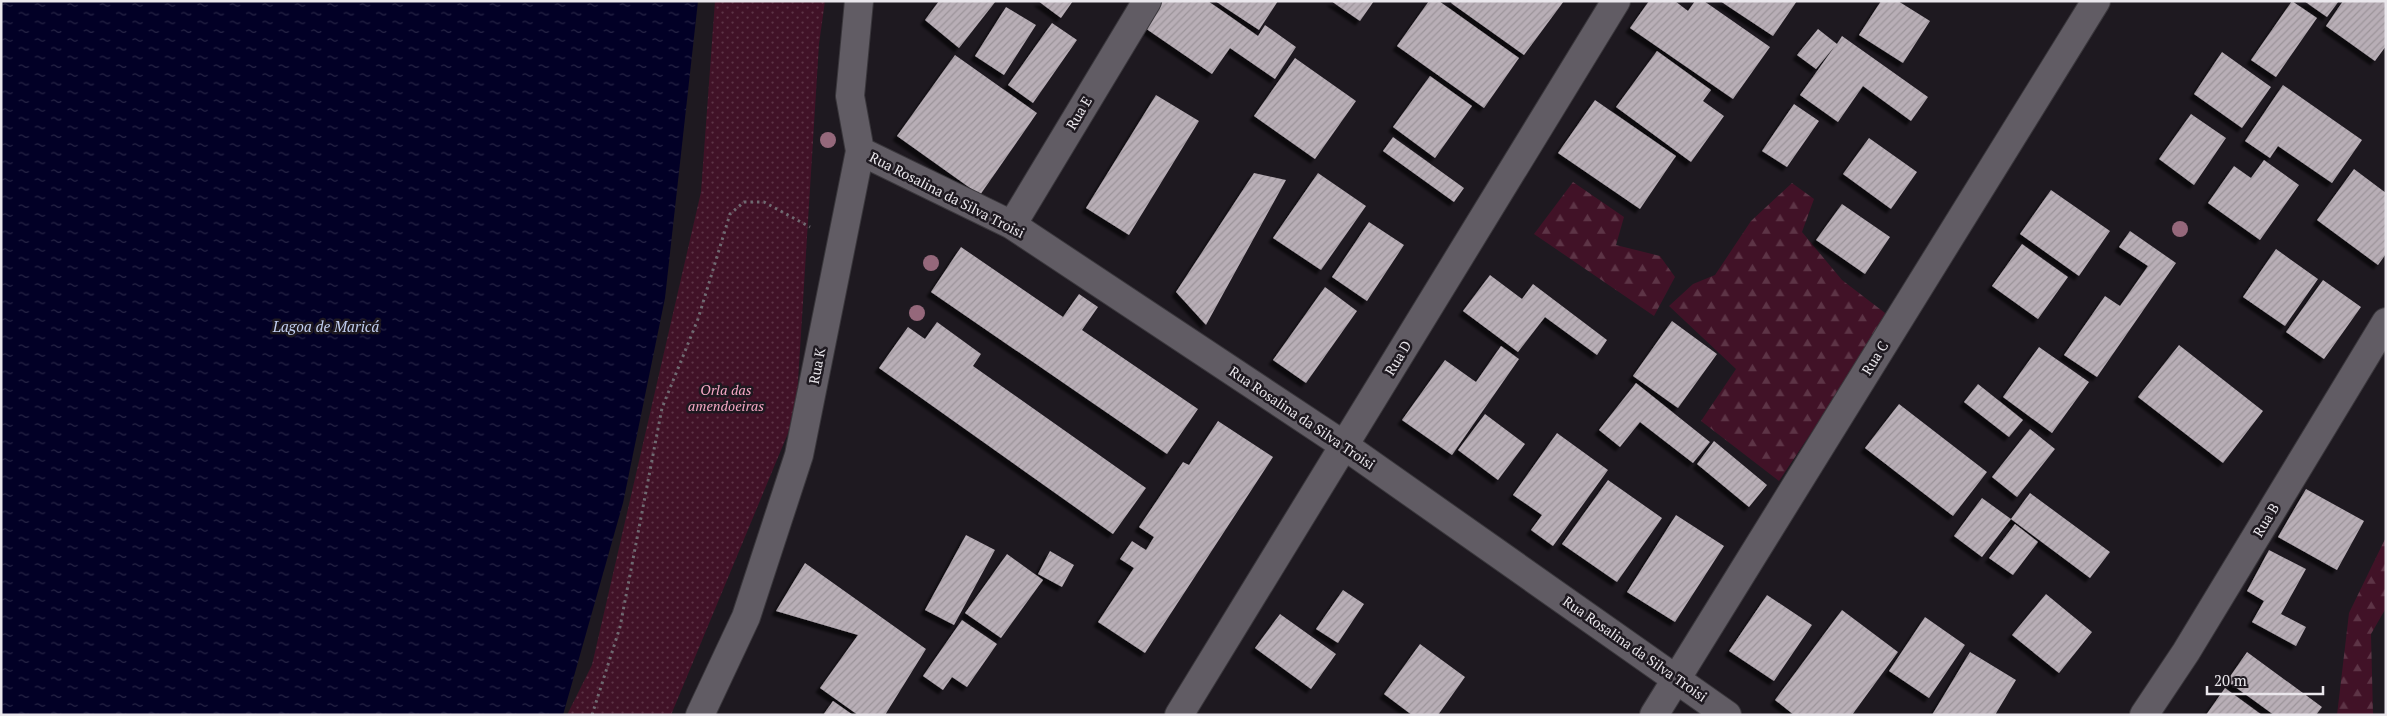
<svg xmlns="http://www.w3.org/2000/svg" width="2387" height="716" font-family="'PT Serif',serif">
<defs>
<pattern id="forest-firs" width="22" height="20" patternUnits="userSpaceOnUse" patternTransform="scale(1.25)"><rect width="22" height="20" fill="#411227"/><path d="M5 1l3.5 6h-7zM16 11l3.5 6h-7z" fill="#5d3446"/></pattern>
<pattern id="park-dots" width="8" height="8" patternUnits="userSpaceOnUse" patternTransform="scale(1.25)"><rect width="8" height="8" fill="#411227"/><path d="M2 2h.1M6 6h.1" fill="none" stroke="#5d3446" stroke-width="1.8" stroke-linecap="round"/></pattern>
<pattern id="water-ripples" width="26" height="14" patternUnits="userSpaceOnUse" patternTransform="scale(1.25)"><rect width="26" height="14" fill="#020026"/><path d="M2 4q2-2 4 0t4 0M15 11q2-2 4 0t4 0" fill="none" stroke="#272546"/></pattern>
<pattern id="building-hatch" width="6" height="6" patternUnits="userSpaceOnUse" patternTransform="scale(1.25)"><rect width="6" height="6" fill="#b8aeb6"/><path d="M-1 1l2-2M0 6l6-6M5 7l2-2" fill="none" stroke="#9c949a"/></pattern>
<filter id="shadow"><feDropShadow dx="-4.5" dy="4.5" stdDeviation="1" flood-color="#0009"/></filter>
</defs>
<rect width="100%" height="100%" fill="#1e1920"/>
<path fill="url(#forest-firs)" d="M1573,182L1624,217L1616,245L1660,256L1675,277L1654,316L1534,234Z
M1792,183L1814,199L1802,232L1842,280L1889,316L1779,481L1701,421L1736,369L1669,306L1693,284L1715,275L1751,221Z
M2386,537V608L2371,634L2373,715H2337L2349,613Z"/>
<path fill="url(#park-dots)" d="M715,1H825L819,44L796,414L671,715H567L592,665L701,192Z"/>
<path fill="url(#water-ripples)" d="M1,1H698L665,298L623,503L563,715H1Z"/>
<path fill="url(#building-hatch)" filter="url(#shadow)" d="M939,1H996L959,48L925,20Z
M1038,1H1073L1061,18Z
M1163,1H1208L1258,36L1265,25L1296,47L1275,79L1230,48L1212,74L1145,28Z
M1215,1H1278L1259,30Z
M1331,1H1374L1360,21Z
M1429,1H1439L1519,58L1484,108L1397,46Z
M1452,1H1564L1524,55L1451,3Z
M1649,1H1675L1688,11L1695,1H1704L1770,47L1733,99L1630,28Z
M1720,1H1797L1773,36Z
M1881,1H1898L1930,21L1903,63L1859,35Z
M2292,1L2317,18L2276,77L2251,60Z
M2304,1H2339L2327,17Z
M2343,1H2386V46L2375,61L2326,26Z
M1006,7L1036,25L1004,75L975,56Z
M1052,23L1077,40L1033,103L1008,85Z
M1818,29L1837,44L1842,36L1928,97L1911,121L1863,86L1838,122L1800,95L1835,46L1816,69L1797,55Z
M1657,51L1711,90L1703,101L1724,116L1691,162L1616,107Z
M2222,52L2271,87L2242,128L2194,94Z
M955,55L1037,113L980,195L897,136Z
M1295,58L1356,101L1315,159L1254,116Z
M1430,76L1472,106L1435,158L1393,127Z
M2283,85L2362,140L2332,183L2278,146L2270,158L2245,141Z
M1156,95L1199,121L1129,235L1086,208Z
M1595,100L1676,156L1640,209L1558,153Z
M1794,104L1819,121L1787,167L1762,151Z
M2191,114L2226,138L2194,185L2159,159Z
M1393,137L1464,188L1454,202L1383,151Z
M1869,138L1917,172L1891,209L1843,174Z
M2264,160L2299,185L2260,240L2208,203L2234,166L2251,178Z
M2354,169L2386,193V254L2378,265L2317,220Z
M1254,173L1286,180L1206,325L1176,292Z
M1318,173L1366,206L1321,270L1273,238Z
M2051,190L2110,231L2079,276L2020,234Z
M1842,204L1890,237L1865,274L1816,240Z
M1369,222L1404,245L1367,301L1332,277Z
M2130,231L2176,263L2097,377L2064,355L2105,296L2120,306L2148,266L2119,247Z
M2022,244L2068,277L2038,319L1992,286Z
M961,247L1063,317L1079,294L1098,307L1082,330L1198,409L1167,454L931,292Z
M2276,249L2318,279L2285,326L2243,297Z
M1490,275L1522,299L1533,284L1607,340L1597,355L1545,317L1518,352L1463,311Z
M2323,280L2361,307L2324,359L2286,332Z
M1325,287L1357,311L1306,383L1273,360Z
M1672,321L1717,354L1678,408L1633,376Z
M937,322L981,354L973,366L1146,488L1113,534L879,368L908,327L925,339Z
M2179,345L2263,411L2223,463L2138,397Z
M1501,346L1519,359L1452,455L1402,420L1445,360L1476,382Z
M2039,347L2089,382L2052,433L2003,397Z
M1636,383L1710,442L1693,463L1640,422L1620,447L1599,430Z
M1978,384L2023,420L2009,437L1964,402Z
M1899,404L1987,472L1953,516L1865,448Z
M1485,414L1525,444L1498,480L1458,450Z
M1218,421L1273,457L1145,653L1098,622L1134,568L1120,559L1132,541L1146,550L1154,537L1139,527L1183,462L1189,465Z
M2030,429L2055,449L2017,497L1992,477Z
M1557,433L1608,470L1553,546L1531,530L1542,515L1513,495Z
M1714,441L1767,485L1749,507L1697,464Z
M1608,480L1662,518L1617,582L1562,544Z
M2306,489L2364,521L2337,570L2278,537Z
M2030,493L2110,552L2090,578L2011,519Z
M1982,498L2011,519L1982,557L1954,536Z
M1676,515L1724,546L1675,622L1627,592Z
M2015,524L2038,542L2013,575L1989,558Z
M966,535L995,550L954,625L925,610Z
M2269,550L2306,569L2281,614L2306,627L2296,646L2252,622L2264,601L2247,591Z
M1050,551L1074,565L1062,587L1038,574Z
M1007,554L1043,580L1001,638L965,613Z
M805,563L926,649L885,715H858L820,688L858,635L776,611Z
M1343,590L1364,604L1338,643L1316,629Z
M2046,594L2092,632L2059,673L2012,635Z
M1767,595L1812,625L1774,681L1729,651Z
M1842,610L1898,652L1852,715H1794L1775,700Z
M1280,614L1336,654L1311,689L1255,648Z
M1925,617L1965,645L1929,698L1889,671Z
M962,620L997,644L967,687L952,677L943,690L923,676Z
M1420,644L1465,677L1438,715H1412L1384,694Z
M1970,652L2016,680L1995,715H1932Z
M2247,652L2322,707L2316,715H2274L2227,681Z
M2225,688L2262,715H2206Z
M833,701L853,715H823Z"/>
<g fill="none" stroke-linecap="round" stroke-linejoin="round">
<g stroke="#3a373c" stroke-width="30">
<path id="street" d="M860,151L1012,225L1345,446L1727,715
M1012,225L1147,1
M700,715L746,617L799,455L860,151L850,96L859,1
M1179,715L1616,1
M1654,715L2096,1
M2144,715L2186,652L2386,322"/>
</g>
<path stroke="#6f6a71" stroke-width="3" stroke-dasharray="2.5 4" stroke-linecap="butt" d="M592,715L620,627L662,408L698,319L730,214L744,202H764L810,227"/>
<use href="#street" stroke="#615c64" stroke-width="28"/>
</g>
<g fill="#95687b">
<circle cx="828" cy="140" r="8"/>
<circle cx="2180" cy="229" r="8"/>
<circle cx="931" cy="263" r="8"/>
<circle cx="917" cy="313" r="8"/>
</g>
<g text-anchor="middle" stroke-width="5" stroke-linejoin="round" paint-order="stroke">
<g font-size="14" fill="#eae7ec" stroke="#1e1920">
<text transform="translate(1079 113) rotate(-59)" y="5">Rua E</text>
<text transform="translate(947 195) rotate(27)" y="5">Rua Rosalina da Silva Troisi</text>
<text transform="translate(1398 358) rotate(-59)" y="5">Rua D</text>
<text transform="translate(1875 358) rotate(-58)" y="5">Rua C</text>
<text transform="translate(817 366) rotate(-79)" y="5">Rua K</text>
<text transform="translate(1302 418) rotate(34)" y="5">Rua Rosalina da Silva Troisi</text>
<text transform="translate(2266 520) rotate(-59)" y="5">Rua B</text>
<text transform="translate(1635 649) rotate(35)" y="5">Rua Rosalina da Silva Troisi</text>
</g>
<g font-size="14" font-style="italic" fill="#f7a9c6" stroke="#1e1920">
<text x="726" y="395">Orla das<tspan x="726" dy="16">amendoeiras</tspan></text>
</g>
<g font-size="15" font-style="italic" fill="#c1cef0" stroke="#1e1920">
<text x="326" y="332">Lagoa de Maricá</text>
</g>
</g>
<rect width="2387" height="716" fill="none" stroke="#eae7ec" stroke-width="5"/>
<path d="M2207 686v8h116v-8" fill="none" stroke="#eae7ec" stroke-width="2.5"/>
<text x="2214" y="686" font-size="15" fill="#eae7ec" stroke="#1e1920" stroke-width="4" paint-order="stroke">20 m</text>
</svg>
